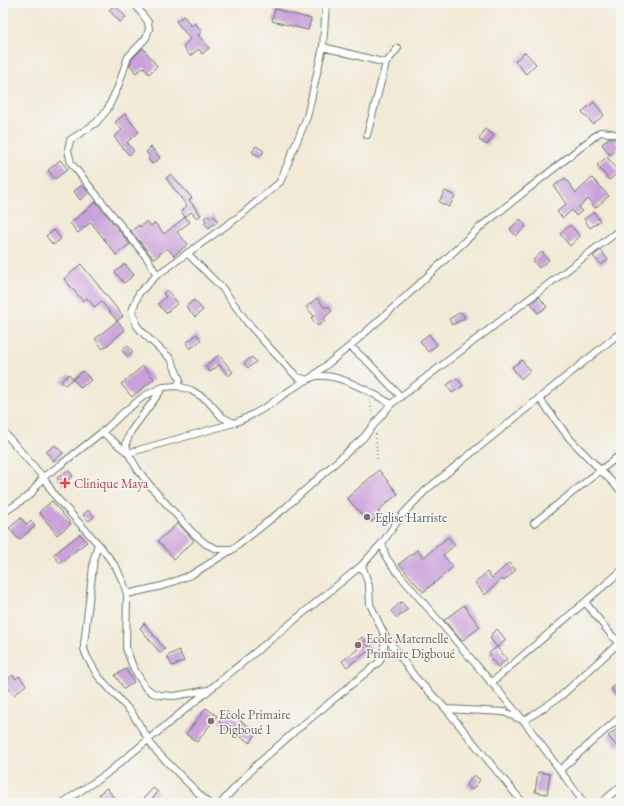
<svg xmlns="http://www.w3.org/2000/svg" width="624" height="806" font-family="'EB Garamond',serif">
<rect width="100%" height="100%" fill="#f6f6f2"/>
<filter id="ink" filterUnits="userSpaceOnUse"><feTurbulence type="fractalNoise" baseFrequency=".025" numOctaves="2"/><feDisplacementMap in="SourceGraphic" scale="8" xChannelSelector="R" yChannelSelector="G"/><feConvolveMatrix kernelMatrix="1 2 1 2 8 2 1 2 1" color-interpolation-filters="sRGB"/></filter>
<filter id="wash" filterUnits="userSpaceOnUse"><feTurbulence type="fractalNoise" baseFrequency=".012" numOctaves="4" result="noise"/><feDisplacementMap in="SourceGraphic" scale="16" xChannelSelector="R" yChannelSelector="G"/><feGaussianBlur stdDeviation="0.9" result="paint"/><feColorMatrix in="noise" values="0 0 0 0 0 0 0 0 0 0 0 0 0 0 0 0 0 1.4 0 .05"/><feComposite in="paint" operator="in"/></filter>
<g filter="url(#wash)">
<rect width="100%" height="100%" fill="#f1ead6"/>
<g id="blocks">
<path fill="#c9a0d9" d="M115,5L126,17L120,22L109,10Z
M275,9L311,19L308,30L272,21Z
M184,16L191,26L195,23L202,32L198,35L209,48L202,54L199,49L190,56L183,47L190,39L176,21Z
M143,48L157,66L149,74L144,67L136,73L130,65L132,59Z
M525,52L536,64L526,74L515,61Z
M594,102L604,115L593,124L582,112Z
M125,114L139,132L127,142L134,151L129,155L114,137L122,130L115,122Z
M485,129L494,135L487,145L479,140Z
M610,137L613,138L620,147L610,155L602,144Z
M256,146L264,151L260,157L252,152Z
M151,147L160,158L152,164L148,159L150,157L146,152Z
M607,157L619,172L609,180L597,165Z
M60,160L68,169L55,179L48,170Z
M171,174L192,198L189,200L201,215L197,218L191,212L185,217L181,211L187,206L166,178Z
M565,178L576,193L592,178L609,196L595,208L588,199L579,207L582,211L576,216L572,210L563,218L557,212L566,204L554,186Z
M82,185L89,193L80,200L74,191Z
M445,191L455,196L449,207L439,202Z
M96,202L130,244L116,255L91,222L78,233L70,223Z
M594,212L600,221L590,228L584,219Z
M208,215L210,218L213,215L218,221L209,228L204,223L206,221L204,218Z
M185,217L190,222L177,232L188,244L174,256L167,248L154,259L131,231L139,225L140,227L147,221L151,226L155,223L164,234Z
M520,219L526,226L516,236L510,229Z
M570,225L580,236L570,246L560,234Z
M54,230L61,239L53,245L46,236Z
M601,250L608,260L601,265L593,256Z
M542,252L549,260L539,268L533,260Z
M81,264L123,316L117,321L101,301L95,307L87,298L83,301L64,279Z
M125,264L134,275L124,283L115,272Z
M167,290L178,303L166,313L158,304L166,297L163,294Z
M539,297L547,307L538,313L531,303Z
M317,298L325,308L328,306L332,311L323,319L325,321L318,326L311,318L314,316L306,307Z
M194,300L203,310L195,317L186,307Z
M461,312L465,318L452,325L449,319Z
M117,321L125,330L103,349L95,339Z
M197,334L201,340L190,349L186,343Z
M429,334L437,345L428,352L420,341Z
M127,345L133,352L128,357L122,350Z
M219,355L233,372L228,376L219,365L210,372L205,366Z
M252,357L256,362L248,368L244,363Z
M522,360L530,371L521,379L512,367Z
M143,366L154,379L132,397L121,384Z
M83,371L91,380L81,388L73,379Z
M69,374L73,379L65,385L61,381Z
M457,378L463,386L452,393L447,385Z
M55,445L63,453L54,461L46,452Z
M68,470L73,476L62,485L57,478Z
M379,470L398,494L381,508L382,509L378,512L380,514L372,522L370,519L367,521L347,498Z
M52,501L71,524L57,535L39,512Z
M88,510L94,517L89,521L83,515Z
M21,518L27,525L31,521L35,526L19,540L9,528Z
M178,523L194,541L174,559L158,541Z
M80,534L87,542L60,563L53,555Z
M448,537L455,545L443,555L453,567L423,592L399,564L417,550L423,558Z
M509,563L516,570L504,581L502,579L485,595L475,583L487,572L492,578Z
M401,602L408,609L397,618L391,611Z
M464,605L480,627L462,641L444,620Z
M144,623L165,649L160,653L140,628Z
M497,629L506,640L497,647L490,638L493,636L491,634Z
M362,637L371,649L347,667L342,661L358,649L354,644Z
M497,647L507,659L498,667L491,659L493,658L489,653Z
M179,650L184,661L172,666L167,656Z
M126,669L134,682L124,689L115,675Z
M13,675L16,679L19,676L26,685L14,695L4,682Z
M621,680V701L611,689Z
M206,708L217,716L197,742L186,734Z
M226,711L257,732L250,743L219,722Z
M621,726V744L617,747L608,736Z
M538,772L550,774L547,794L535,792Z
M474,775L480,780L472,790L466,785Z
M107,788L116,801L113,803H105L99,794Z
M153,788L158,792L149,803L144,798Z"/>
</g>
</g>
<g filter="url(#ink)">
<use href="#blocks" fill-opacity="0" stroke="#687a6d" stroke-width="1"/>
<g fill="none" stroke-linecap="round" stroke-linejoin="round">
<g stroke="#687a6d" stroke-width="8">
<path id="minor" d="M134,3L148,22L149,29L146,38L128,57L118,87L107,110L96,123L70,140L68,150L71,163L147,258L157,275
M323,47L386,63
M367,135L386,63L398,48
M187,253L223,289L247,322L268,346L297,377L308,380L350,346L402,300L479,228L600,132L611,133L621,136
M350,346L370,364L401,397
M177,386L180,380L171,359L146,336L137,326L132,311L139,293L157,275L241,215L280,182L307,117L323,47L326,3
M162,389L131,431L126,443L128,453L138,470L152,488L192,532L206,544L217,549H233
M539,398L570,439L621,491
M3,431L43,477L55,496L100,546L116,567L123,582L127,594L126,648L133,667L145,687L153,693L160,695L174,696L208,690
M102,432L128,453L234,423
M3,513L30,495L43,477L59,466L82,448L106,429L124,412L144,396L163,387L177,386L191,390L207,400L222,417L234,423C247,418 258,412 269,405C279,398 307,377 317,376C338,373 373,393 391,404
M534,523L621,454
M382,543L386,557L393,567L524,721L584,803
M98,544L94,558L84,644V649L87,657L98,676L132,713L155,750L208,803
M362,565L369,586L370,604L384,634L415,677L446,709L523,803
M127,594L162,586L191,575L233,549L285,508L363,438L391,404L621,229
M585,602L612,636L620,642
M491,683L621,571
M446,709L504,712L522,720
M524,721L561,696L621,641
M560,770L621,716
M62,803L105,775L362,565L382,543L402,515L426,490L621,332
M221,803L253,768L294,732L379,662C384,653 385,647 384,635
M601,803L621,786"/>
</g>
<path stroke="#687a6d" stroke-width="1.5" stroke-dasharray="1 3" stroke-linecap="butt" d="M369,399L373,415
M376,434L377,459"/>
<use href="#minor" stroke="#fff" stroke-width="6"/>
</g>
</g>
<path fill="#e0444e" stroke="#f6f6f2" stroke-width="1.5" d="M63 477h4v4h4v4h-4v4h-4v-4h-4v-4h4z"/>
<circle fill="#6b7280" stroke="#f6f6f2" stroke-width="1.5" cx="367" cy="517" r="4"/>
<g fill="#8d6e63" stroke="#f6f6f2" stroke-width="1.5">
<circle cx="358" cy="645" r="4"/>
<circle cx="211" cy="721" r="4"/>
</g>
<g text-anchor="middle" stroke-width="3" stroke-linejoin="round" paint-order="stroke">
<g font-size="13" fill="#be3a42" stroke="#f6f6f2" text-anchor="start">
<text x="74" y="488">Clinique Maya</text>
</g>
<g font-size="13" fill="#5b616d" stroke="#f6f6f2" text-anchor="start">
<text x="375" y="522">Eglise Harriste</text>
</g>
<g font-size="13" fill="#785e54" stroke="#f6f6f2" text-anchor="start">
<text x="366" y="643">Ecole Maternelle<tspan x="366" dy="15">Primaire Digboué</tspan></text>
<text x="219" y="719">Ecole Primaire<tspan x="219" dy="15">Digboué 1</tspan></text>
</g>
</g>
<rect width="624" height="806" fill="none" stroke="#f6f6f2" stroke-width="16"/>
</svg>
